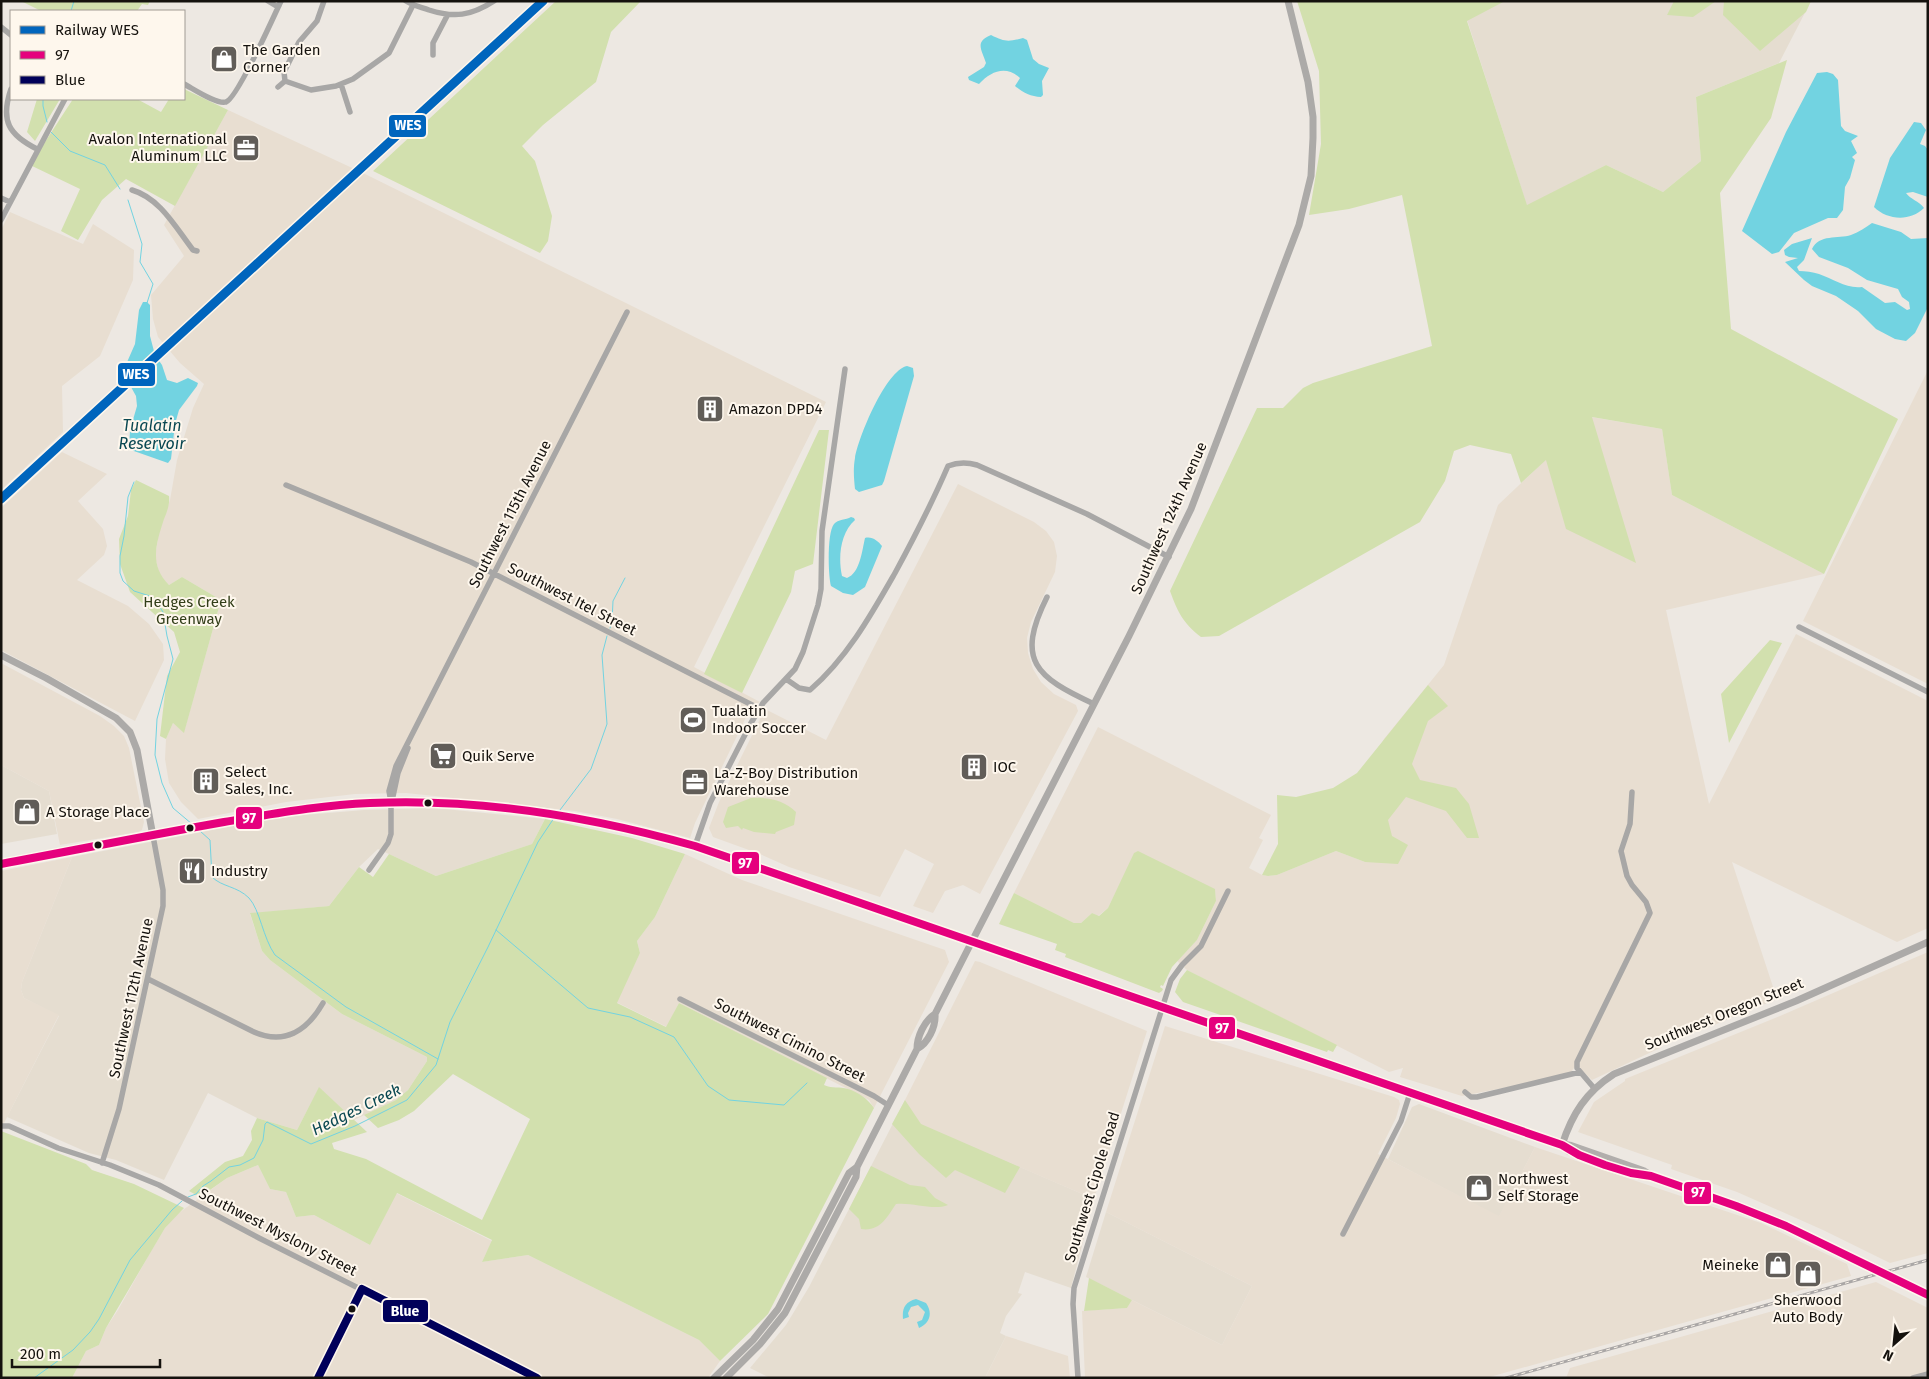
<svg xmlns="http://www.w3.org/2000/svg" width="1929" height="1379" font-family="'Fira Sans',sans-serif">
<rect width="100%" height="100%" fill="#ede8e2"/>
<path fill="#e5ddd0" d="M1461,1H1811L1779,63L1696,97L1701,161L1663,192L1606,165L1527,206Z
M1,765L49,791L57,834L1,844Z
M435,808L545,819L532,844L436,876L378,849L359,867L329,906L250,914L262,951L270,960L342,1014L427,1057V1061L408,1090L396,1100L354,1120L319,1088L297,1130L257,1118L208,1093L164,1180L116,1160L89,1153L7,1117L59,1016L24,998L21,990L22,982L72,857L254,822L304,815L364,810Z
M905,1100L921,1124L1094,1199L1071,1288L1025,1272L1018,1293L1022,1294L1006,1316L1000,1333L1006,1336L985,1378H770L750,1368L786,1325L809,1287Z
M1419,1104L1535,1147L1499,1217L1388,1159L1412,1107Z
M1106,1212L1252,1286L1222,1345L1086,1277Z"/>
<path fill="#e8ded1" d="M228,110L363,173L826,402L694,667L760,702L751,707L695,823L690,838L617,819L575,811L406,793L355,794L286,802L198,819L181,802L169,783L165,759L166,739L173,723L184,732L221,600L182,577L169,585L160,576L155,557L159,532L170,500L177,460L193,408L204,384L180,363L158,337L153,319L151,295L184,256L164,225Z
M10,212L83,244L93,224L134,250L133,280L100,356L62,386L63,432L1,490V230Z
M1928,370V684L1803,621Z
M1591,417L1662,429L1672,495L1824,574L1666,610L1709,804L1796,634L1928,701V928L1897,942L1732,862L1777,999L1702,1030L1659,1042L1662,1047L1592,1080L1576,1065L1569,1075L1462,1096L1400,1077L1403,1068L1389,1072L1187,970L1177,961L1197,940L1216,901L1215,890L1136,852L1108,908L1098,916L1092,913L1081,923H1074L1014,893L1098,727L1271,815L1259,838L1263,840L1249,868L1262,875L1268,876L1277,875L1336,851L1365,862L1334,831L1384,739L1444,665L1498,505Z
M62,452L107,474L78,501L103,529L107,546L104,555L77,580L128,606L149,624L163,644L164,660L135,721L1,650V508Z
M958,484L1034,522L1046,531L1054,542L1057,556L1055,572L1031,622L1027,638L1028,653L1033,669L1041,682L1054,694L1076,705L1078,711L980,894L963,885L945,891L933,913L913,906L934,864L905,849L880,897L789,867L760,854L713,837L709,828L719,802L765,709L826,740Z
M1,663L100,716L114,726L124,736L129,748L144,822L142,830L138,832L60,845L49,791L1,765Z
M685,854L742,880L945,950L949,962L874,1108L869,1100L679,1003L667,1027L616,1002L640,953L637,941L655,917Z
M72,857L22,982L21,990L24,998L59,1015L1,1129V871Z
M1928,952V1253L1890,1263L1823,1230L1737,1192L1671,1169L1672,1165L1578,1132L1594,1102L1625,1081V1079L1780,1016Z
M975,961L980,962L1147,1031L1094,1199L920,1124L905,1100Z
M1165,1026L1394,1097L1399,1100L1400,1104L1396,1118L1378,1154L1499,1216L1535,1147L1761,1223L1847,1264L1851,1276L1486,1378H1085L1082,1311L1127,1308L1132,1300L1222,1345L1252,1286L1106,1212Z
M258,1165L270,1189L286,1192L296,1217L314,1215L370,1245L396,1193L492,1241L482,1262L528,1255L699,1340L720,1361L708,1378H72L86,1351L99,1345L106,1328L118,1310L150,1253L165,1228L176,1215L227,1178Z
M1876,1282L1928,1308V1378H1566L1570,1368Z
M1006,1336L1068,1356L1070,1378H985Z"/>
<path fill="#d2e0ae" d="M21,1H150L148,5L142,4L137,11H41Z
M556,1H641L611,32L596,82L543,125L522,146L535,161L552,216L548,241L540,253L373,171Z
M1297,1H1505L1467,21L1527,205L1606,165L1663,192L1701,161L1696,97L1787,60L1771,118L1720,193L1731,329L1898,419L1824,574L1672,495L1662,429L1592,417L1636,563L1566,529L1546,460L1521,483L1511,454L1470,445L1454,451L1445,481L1420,522L1219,636L1201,637C1183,623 1178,613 1170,591L1257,408H1283L1303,388L1313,383L1432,346L1402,195L1349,209L1309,215L1321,144L1319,71Z
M1674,1H1716L1693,17L1667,15Z
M1724,1H1811L1806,12L1760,51L1723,15Z
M184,89L228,110L175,206L126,179L102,200L78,240L61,231L80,189L30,165L73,99H137L161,112L169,99H184Z
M37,99H60L35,141L27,132Z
M819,430H829L813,564L795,571L791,592L742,693L704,674Z
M136,480L169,496C170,504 167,512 164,519C156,544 149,565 169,585L182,577L221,600L184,733L173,723L166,739L160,736L167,676L180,652L174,632L130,592L120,564L119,539L128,516L131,490Z
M1770,640L1782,643L1729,743L1721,694Z
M1428,685L1448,706L1428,721L1412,764L1420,780L1456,788L1469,804L1479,838H1467L1446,811L1406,797L1388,820L1392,836L1408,845L1398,864L1365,862L1336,851L1277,875L1268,876L1262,875L1278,844L1277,795L1296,797L1333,788L1357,773Z
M751,798C768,797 784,800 796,812L794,825L776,832L775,834L754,832L743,828L742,830L738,826L726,828L723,822L728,807Z
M545,819L632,838L685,854L655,917L637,941L640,953L617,1003L666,1027L679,1003L827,1078L824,1085C833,1089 839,1086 848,1089C858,1092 868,1099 874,1108L768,1314L720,1361L699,1340L528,1255L482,1262L492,1240L397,1193L370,1245L314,1215L296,1217L286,1192L270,1189L258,1165L227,1178L200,1197L189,1191L225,1162L243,1156L252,1140L251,1131L257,1118L297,1130L319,1087L367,1132L332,1143L334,1149L366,1159L482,1220L530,1119L453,1074L414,1111L399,1120L378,1128L364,1115L396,1100L408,1090L427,1061V1057L342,1014L270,960L262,951L250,913L329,906L359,867L373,877L389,854L436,876L532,844Z
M1138,851L1215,889L1216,901L1197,940L1172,967L1163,986L1161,985L1160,987L1163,989L1162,991L1159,993L1065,957L1066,954L1055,950L1057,944L999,924L1014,893L1074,923H1081L1092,913L1099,916L1108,908L1134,853Z
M1187,970L1337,1045L1333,1052L1328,1050L1327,1052L1183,1002L1175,992L1180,979Z
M905,1100L921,1124L1020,1167L1005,1193L955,1170L946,1178L919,1154L892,1124Z
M1,1131L86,1164L92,1170L134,1184L184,1208L165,1228L106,1328L99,1345L86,1351L72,1378H1Z
M871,1166L910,1185L925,1187L935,1198L948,1205C933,1211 913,1202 896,1204C887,1217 880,1232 861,1229L859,1219L849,1209Z
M1089,1278L1132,1300L1127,1308L1084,1311Z"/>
<path fill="#72d3e1" d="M991,35C1005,42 1008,42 1023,38L1027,40L1033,59L1039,64L1049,68L1042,81L1043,95L1041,97C1031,97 1022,92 1015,86L1020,78C1006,65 991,71 979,84L969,80L968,77L984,67L986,63C982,50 974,42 991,35Z
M1827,72L1833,74L1838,80L1841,126L1845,131L1858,136L1851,141L1857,153L1852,157L1855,160L1850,178L1845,187L1843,210L1837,218H1828L1794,233L1779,252L1772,254L1742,231L1786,132L1817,73Z
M1914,122L1921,123L1926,130L1920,144L1925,146L1928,150V197L1913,192L1906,193C1910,199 1919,201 1924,208C1910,222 1887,220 1874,207L1890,158Z
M1872,223L1901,232L1911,239L1928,238V307L1915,333L1906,341L1895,339L1876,329L1858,311L1836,296L1812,286L1804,280L1785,262L1798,258L1789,257L1785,255L1784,250L1792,244L1812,238L1804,260L1797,267L1799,271C1805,271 1813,272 1819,274C1834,279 1846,289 1862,287L1885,303L1895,302L1907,310L1910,309L1909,302L1902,297L1898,289L1867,280L1848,268L1819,257L1812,249C1819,234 1838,239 1851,235C1859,232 1866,227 1872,223Z
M143,302H147L150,305V336L155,355L162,365L167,380L177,383L188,378L198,383L197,386L179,410L175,424L171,459L168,463L131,450L129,448L130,430L137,406L136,396L126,378L124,369L135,344L139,310Z
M907,366L913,368L914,376L884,481L882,485L859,492L855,489C854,479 853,469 855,458C858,438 886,370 907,366Z
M851,517L854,518L855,520C840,533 838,558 842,576L847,578C860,573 862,551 865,538C872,536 878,541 882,546L865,587L853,595L843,593L831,586C828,576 827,532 834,524C838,519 846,520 851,517Z
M916,1299L926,1303C933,1313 930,1323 919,1328L917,1322L922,1320L925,1312L918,1305L911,1307L908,1313L909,1317L903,1319C902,1308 905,1302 916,1299Z"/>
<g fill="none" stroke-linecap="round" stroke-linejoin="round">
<path stroke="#72d3e1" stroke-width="1" d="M71,11L74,1
M43,99V106L47,122
M51,132L70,151L105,165L120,189
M128,200L142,244L140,262L153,284L147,303
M134,482L128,497L124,536L120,556V573L123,581L134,591L153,597L163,612L167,636L173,659L157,719L155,755L162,783L173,808L192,824
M610,628L612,622L613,601L625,578
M560,810L591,769L607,724L602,655L607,636
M200,831L210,840L212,877C222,887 237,886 249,898C260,910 263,938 275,955L346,1007L438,1059
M496,930L588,1008L630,1017L674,1037L708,1086L729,1100L784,1105L807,1083
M188,1197L196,1194L203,1186L211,1181L229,1167L240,1165L254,1158L263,1140L265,1124L267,1122L311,1144L355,1126L407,1100L436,1065L450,1022L488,947L538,842L554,818
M34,1378L73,1350L90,1332L99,1319L130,1260L172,1210L182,1201"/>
<path stroke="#a8a7a6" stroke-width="5.5" d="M268,1L278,7
M406,1C414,6 421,7 429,10C454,18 471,16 494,1
M1,27L11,35
M433,55V43L447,16
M285,81L311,90L336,86L353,79L389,53L413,5
M184,84C192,88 217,105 226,102C237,99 274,16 281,1
M341,84L350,112
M278,87L285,81L284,72L299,42L317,21L324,1
M11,89C0,121 9,135 37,149
M132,190C160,198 176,228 193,250L197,251
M1,198L10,202
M1,220L65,99
M286,485L471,562L760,709
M1047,597C1015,661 1036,677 1094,704
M1799,627L1928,692
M786,679L799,688L810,690C847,658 871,615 895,573C914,538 932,503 948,466C958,462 967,462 977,465L1087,514L1169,557
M392,801L398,773L408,748
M695,846L710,803L751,723L763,703L795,669L803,652L818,605L821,589L822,531L845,369
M369,870L388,843L391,834V802L389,791L396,766L627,312
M148,979L252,1031C284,1046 307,1031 323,1003
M680,999L874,1096L888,1105
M1594,1088L1577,1068V1062L1650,913L1646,902L1632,885L1627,876L1621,851L1630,824L1632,792
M1465,1092L1471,1097H1477L1580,1072
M1,1126H9L58,1148L110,1165L159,1185L259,1238L537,1378
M102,1163L119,1109L163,906V890L153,836
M1343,1234L1401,1121L1410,1093
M318,1378L362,1289
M1078,1378L1073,1304L1074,1288L1171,980L1182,965L1201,946L1228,891
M1913,1378L1928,1374"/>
<path stroke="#acaaa8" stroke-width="7" d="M1,655L46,678L116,718L130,732L137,750L153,836
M917,1049C928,1043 936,1027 935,1014L966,953L1129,636L1191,509L1299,225L1311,176L1313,138V117L1308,82L1288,1
M1562,1145C1572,1114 1586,1092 1614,1074L1796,1001L1928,942
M714,1378L753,1340L778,1309L849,1173L857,1167L917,1049C917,1037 924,1021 935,1014
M726,1378L760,1344L785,1313L856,1177L857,1167"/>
<path stroke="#b1aeac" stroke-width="8" d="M1,864C67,852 133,840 198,827C263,816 327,803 393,802C496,800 597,817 695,846L1555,1143L1571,1146L1643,1171L1651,1176
M1562,1145L1569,1151L1641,1176H1651L1736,1206L1786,1226L1928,1295"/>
<g stroke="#aaa7a6" stroke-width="3">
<path id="rail" d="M1506,1378L1928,1260"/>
</g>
<use href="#rail" stroke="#fef7ed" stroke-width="1" stroke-dasharray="4" stroke-linecap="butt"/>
<g stroke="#fef7ed" stroke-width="11">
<path id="bus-1" d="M1,864C76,850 150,835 224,822C273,814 321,805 370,803C481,798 589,816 695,846L1562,1145L1579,1155L1605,1165L1631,1173L1651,1176L1736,1206L1786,1226L1928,1295"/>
</g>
<g stroke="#fef7ed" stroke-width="11">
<path id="bus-2" d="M318,1378L362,1289L537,1378"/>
</g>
<use href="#bus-1" stroke="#e5007d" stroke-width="8"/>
<use href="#bus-2" stroke="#00005a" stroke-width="8"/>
<g stroke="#fef7ed" stroke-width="12">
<path id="rail-1" d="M1,499L543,1"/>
</g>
<use href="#rail-1" stroke="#0065bd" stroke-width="9"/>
</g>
<defs>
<g id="shop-square" transform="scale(1.4375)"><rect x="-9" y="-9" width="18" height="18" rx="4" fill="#615d58" stroke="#fef7ed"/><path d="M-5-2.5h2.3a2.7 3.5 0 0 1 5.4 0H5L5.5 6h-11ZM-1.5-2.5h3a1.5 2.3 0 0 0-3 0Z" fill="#fff"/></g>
<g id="office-square" transform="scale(1.4375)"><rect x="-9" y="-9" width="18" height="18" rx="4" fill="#615d58" stroke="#fef7ed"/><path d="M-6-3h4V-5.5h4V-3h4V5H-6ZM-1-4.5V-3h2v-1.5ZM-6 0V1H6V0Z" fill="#fff"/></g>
<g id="building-square" transform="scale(1.4375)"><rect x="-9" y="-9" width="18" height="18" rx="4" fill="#615d58" stroke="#fef7ed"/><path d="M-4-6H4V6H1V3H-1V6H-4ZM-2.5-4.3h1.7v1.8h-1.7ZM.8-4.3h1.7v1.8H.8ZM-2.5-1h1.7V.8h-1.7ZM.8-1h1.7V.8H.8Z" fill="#fff"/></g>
<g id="stadium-square" transform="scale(1.4375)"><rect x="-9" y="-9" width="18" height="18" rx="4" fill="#615d58" stroke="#fef7ed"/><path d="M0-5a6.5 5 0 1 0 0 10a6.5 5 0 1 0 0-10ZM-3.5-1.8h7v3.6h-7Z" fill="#fff"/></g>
<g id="supermarket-square" transform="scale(1.4375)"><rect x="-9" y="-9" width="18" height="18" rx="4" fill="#615d58" stroke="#fef7ed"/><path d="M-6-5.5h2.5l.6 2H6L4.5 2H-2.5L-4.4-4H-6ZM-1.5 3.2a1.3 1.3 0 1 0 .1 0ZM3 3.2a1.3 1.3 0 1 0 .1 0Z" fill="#fff"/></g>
<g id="restaurant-square" transform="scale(1.4375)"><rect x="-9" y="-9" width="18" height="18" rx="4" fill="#615d58" stroke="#fef7ed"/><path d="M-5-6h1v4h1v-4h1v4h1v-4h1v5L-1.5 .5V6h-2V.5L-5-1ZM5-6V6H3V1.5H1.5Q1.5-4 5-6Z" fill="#fff"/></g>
</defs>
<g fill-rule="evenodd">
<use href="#shop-square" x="224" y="59"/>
<use href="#office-square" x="246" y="148"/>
<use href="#building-square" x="710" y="409"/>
<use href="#stadium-square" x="693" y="720"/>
<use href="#supermarket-square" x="443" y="756"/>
<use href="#building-square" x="974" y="767"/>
<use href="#building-square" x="206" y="781"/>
<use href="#office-square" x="695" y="782"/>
<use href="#shop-square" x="27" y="812"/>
<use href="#restaurant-square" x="192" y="871"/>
<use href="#shop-square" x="1479" y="1188"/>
<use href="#shop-square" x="1778" y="1265"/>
<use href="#shop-square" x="1808" y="1274"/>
</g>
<g fill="#15120e" stroke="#fef7ed" stroke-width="2">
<circle cx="428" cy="803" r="4.5"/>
<circle cx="190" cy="828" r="4.5"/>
<circle cx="98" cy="845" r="4.5"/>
<circle cx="352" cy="1309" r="4.5"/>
</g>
<g text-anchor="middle" stroke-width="4" stroke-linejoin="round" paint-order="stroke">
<g font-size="15" fill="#15120e" stroke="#fef7ed" text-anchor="start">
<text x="243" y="55">The Garden<tspan x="243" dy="17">Corner</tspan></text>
<text x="227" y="144" text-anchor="end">Avalon International<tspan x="227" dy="17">Aluminum LLC</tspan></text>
<text x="729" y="414">Amazon DPD4</text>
<text x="712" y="716">Tualatin<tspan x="712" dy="17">Indoor Soccer</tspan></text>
<text x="462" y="761">Quik Serve</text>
<text x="993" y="772">IOC</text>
<text x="225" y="777">Select<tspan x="225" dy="17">Sales, Inc.</tspan></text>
<text x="714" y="778">La-Z-Boy Distribution<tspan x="714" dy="17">Warehouse</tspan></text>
<text x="46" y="817">A Storage Place</text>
<text x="211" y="876">Industry</text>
<text x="1498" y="1184">Northwest<tspan x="1498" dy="17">Self Storage</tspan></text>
<text x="1759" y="1270" text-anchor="end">Meineke</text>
<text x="1808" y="1305" text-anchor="middle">Sherwood<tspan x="1808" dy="17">Auto Body</tspan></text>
</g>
<g font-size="15" fill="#15120e" stroke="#fef7ed">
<text transform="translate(510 514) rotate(-63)" y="5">Southwest 115th Avenue</text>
<text transform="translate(1169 518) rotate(-66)" y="5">Southwest 124th Avenue</text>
<text transform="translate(572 599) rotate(27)" y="5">Southwest Itel Street</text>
<text transform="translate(131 998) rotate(-78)" y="5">Southwest 112th Avenue</text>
<text transform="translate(1724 1014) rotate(-22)" y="5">Southwest Oregon Street</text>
<text transform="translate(790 1040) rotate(27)" y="5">Southwest Cimino Street</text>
<text transform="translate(1092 1187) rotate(-73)" y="5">Southwest Cipole Road</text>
<text transform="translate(278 1232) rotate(27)" y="5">Southwest Myslony Street</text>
</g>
<g font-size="15" fill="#323e19" stroke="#fef7ed">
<text x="189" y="607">Hedges Creek<tspan x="189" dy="17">Greenway</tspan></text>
</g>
<g font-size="16" font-style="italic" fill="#0a4852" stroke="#fef7ed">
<text x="152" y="431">Tualatin<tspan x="152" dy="18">Reservoir</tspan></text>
<text transform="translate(356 1109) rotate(-26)" y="6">Hedges Creek</text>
</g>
</g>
<g stroke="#fef7ed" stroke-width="2">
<rect x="388" y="114" width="39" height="24" rx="5" fill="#0065bd"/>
<rect x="117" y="362" width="39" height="25" rx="5" fill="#0065bd"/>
<rect x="235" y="806" width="28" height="24" rx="5" fill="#e5007d"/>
<rect x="731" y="851" width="29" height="24" rx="5" fill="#e5007d"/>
<rect x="1208" y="1016" width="28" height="24" rx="5" fill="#e5007d"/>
<rect x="1683" y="1181" width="29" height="24" rx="5" fill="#e5007d"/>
<rect x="382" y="1299" width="47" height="24" rx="5" fill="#00005a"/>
</g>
<g font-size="14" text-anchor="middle" font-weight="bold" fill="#fff">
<text x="408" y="130">WES</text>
<text x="136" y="379">WES</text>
<text x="249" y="823">97</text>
<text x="745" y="868">97</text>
<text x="1222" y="1033">97</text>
<text x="1698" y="1197">97</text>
<text x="405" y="1316">Blue</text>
</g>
<rect width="1929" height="1379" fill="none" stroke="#15120e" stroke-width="5"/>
<rect x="10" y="10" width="175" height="90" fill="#fef7ed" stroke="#a19b94"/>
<rect x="20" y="26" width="25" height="8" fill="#0065bd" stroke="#a19b94"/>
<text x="55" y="35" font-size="15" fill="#15120e">Railway WES</text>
<rect x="20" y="51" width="25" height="8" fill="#e5007d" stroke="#a19b94"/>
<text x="55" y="60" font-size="15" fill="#15120e">97</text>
<rect x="20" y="76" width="25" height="8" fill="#00005a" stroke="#a19b94"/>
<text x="55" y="85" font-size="15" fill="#15120e">Blue</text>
<g transform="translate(1894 1344) rotate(207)" stroke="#fef7ed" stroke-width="4" paint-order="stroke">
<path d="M0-4L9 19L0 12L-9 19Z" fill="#15120e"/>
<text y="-8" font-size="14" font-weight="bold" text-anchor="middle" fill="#15120e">N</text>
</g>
<path d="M12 1359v8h148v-8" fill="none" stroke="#15120e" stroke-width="2.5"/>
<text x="20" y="1359" font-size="15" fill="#15120e" stroke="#fef7ed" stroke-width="4" paint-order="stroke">200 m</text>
</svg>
